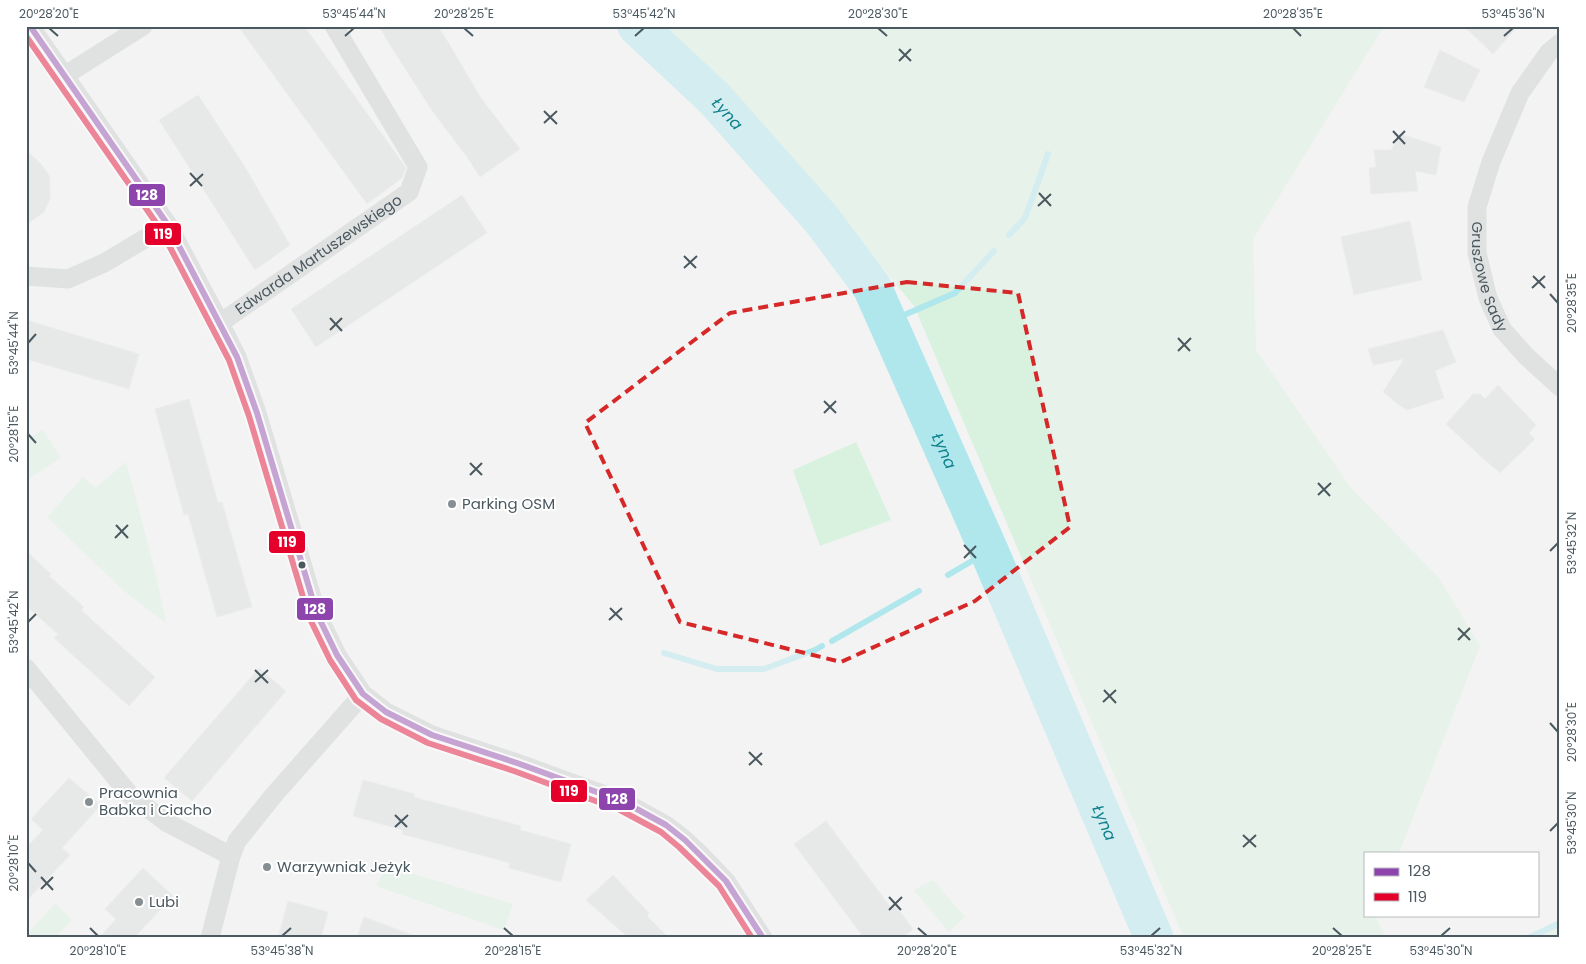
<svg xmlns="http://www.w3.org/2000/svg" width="1586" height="964" font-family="Poppins,sans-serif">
<rect width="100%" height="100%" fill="#f3f3f3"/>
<path fill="#d9f1df" d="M649,26H1384L1253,239L1256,350L1351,488L1439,578L1480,646L1399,853H1365V915H1375L1385,938H1184L914,306L860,240Z
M43,430L61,458L26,480V440Z
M856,442L891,520L820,546L793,470Z
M126,462C140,516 156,569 166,623L124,591L47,517L83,477L96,488Z
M387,866L513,904L504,930L376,886Z
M933,880L965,917L949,932L914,890Z
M55,903L72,920L55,938H26V936Z
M1560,918V938H1532Z"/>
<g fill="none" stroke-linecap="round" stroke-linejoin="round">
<path stroke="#afe7ed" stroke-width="6" d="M1009,235L1025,218L1048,154
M888,322L955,293L994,251
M948,575L989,551
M832,641L919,591
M664,653L717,669H764L815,650L822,646
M1528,938L1560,923"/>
<path stroke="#afe7ed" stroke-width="39" id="s1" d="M637,26L715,99L822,220L872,287L989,551L1154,938"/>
</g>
<path fill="#d9dbdb" stroke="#e4e5e6" d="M238,26H304L402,162L406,168L402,178L367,204Z
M379,26H437L445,37L481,98L520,149L480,177L467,157L433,112L390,45Z
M1464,26H1518L1493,54Z
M1440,50L1480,70L1464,102L1424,87Z
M198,95L245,167L290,245L255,270L159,120Z
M1400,134L1441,147L1436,175L1415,171L1418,191L1371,194L1369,168L1376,167L1374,150H1391Z
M26,150L41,164L49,175L50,188V199L44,212L26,225Z
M462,195L487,233L316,347L291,309Z
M1410,221L1422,280L1354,295L1341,237Z
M26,320L139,354L129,389L26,359Z
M1443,330L1456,362L1435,371L1444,398L1407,410L1399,405L1383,392L1404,359L1373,365L1368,349Z
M1498,385L1536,425L1529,433L1535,439L1500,473L1477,453L1446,424L1473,394H1480L1485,399Z
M189,399L218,503L222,502L252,607L217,617L188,514L184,515L155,409Z
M26,551L51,574L49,576L84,607L81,610L155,677L129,706L54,638L58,634L26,606Z
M259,668L286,691L192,801L164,778Z
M69,778L101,805L62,848L70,855L26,901V848L43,830L31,819Z
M363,780L415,794L414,797L521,826L520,830L571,844L561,882L509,868L510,863L402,834L403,830L353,816Z
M826,821L892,909L896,906L913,929L902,938H864L794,844Z
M143,868L173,896L134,938H99L116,919L105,909Z
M613,875L649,913L647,916L669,938H629L586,900Z
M288,901L328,912L321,938H278Z
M364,917L415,936V938H357Z"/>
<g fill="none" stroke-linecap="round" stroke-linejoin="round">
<g stroke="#cacecf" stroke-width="19">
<path d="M30,26L168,225L220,323L237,357L257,413L317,614L337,655L363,694L386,712L432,735L517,763L624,802L666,825L685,840L702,856L726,881L763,938"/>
<path id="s2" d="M1560,43L1549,52L1520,93L1491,162L1477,207V253L1488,298L1502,329L1526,356L1560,387"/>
<path d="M64,76L143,26"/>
<path d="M26,276L68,279L104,263L168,225"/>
<path id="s3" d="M220,323L409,192L418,167L334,26"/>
<path d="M26,668L130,795L166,822L231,856"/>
<path d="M210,938L231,856L237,841L273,796L363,694"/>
</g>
<g stroke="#fff" stroke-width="10">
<path id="bus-1" d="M30,26L168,225L237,357L257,413L317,614L337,655L363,694L386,712L432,735L517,763L624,802L666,825L685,840L726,881L763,938"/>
</g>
<g stroke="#fff" stroke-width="10">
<path id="bus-2" d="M26,36L161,230L229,360L249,416L309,617L330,660L356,700L381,719L428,743L514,771L620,810L661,832L679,847L719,886L752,938"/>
</g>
<use href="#bus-1" stroke="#8e44ad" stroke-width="6"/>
<use href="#bus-2" stroke="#e4002b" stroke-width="6"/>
</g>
<path d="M0 0H1586V964H0ZM907,282L1018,293L1070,527L975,601L841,662L680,622L585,423L730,313Z" fill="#f3f3f3" fill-opacity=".55" fill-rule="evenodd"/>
<path fill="none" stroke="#d62828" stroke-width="4" stroke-dasharray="10 6" stroke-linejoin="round" d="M907,282L1018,293L1070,527L975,601L841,662L680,622L585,423L730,313Z"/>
<path fill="none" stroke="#4a585f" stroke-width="2" d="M49,28L58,36M464,28L473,36M878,28L887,36M1293,28L1301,36M345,36L354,28M635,36L644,28M1504,36L1513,28M899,49L911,61M899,61L911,49M544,111L557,124M544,123L557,111M1393,131L1405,144M1393,143L1405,131M190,173L202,186M190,186L203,174M1039,193L1051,206M1038,206L1051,194M684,256L696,268M684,268L697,256M1533,276L1545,288M1532,288L1545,276M1550,294L1558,303M330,318L342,331M330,330L342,318M1178,338L1190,351M28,343L36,334M1178,351L1191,338M824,401L836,413M824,413L836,401M28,434L36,443M470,463L482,475M470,475L482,463M1318,483L1330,496M1318,495L1331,483M116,525L128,538M115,538L128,525M964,545L976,558M1550,551L1558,543M964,558L976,546M610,608L622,620M609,620L622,608M28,622L36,614M1458,628L1470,640M1458,640L1470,628M255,670L268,683M255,682L268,670M1104,690L1116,703M1103,702L1116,690M1550,723L1558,732M749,752L762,765M749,765L762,753M395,815L407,827M395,827L408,815M1550,831L1558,823M1243,835L1256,847M1243,847L1256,835M28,863L36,872M41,877L53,890M41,889L53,877M889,897L901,910M889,910L902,897M90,928L98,936M504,928L513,936M918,928L927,936M1333,928L1342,936M282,936L291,928M1151,936L1160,928M1441,936L1450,928"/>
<g fill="#858e93" stroke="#fff" stroke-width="2">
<circle cx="452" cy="504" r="5"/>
<circle cx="89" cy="802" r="5"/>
<circle cx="267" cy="867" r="5"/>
<circle cx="139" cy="902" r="5"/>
</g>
<circle fill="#4a585f" stroke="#fff" stroke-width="2" cx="302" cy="565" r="4.5"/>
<g text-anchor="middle" stroke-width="4" stroke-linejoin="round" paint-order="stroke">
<g font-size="15" fill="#4a585f" stroke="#fff">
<text dy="5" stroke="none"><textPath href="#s3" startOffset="120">Edwarda Martuszewskiego</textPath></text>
<text dy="5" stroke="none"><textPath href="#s2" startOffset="258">Gruszowe Sady</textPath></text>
</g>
<g font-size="15" fill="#4a585f" stroke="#fff" text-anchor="start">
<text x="462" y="509">Parking OSM</text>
<text x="99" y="798">Pracownia<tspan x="99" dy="17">Babka i Ciacho</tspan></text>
<text x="277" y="872">Warzywniak Jeżyk</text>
<text x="149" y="907">Lubi</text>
</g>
<g font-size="16" font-style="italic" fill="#10818d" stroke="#fff">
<text dy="6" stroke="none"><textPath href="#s1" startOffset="126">Łyna</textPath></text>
<text dy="6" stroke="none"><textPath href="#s1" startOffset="531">Łyna</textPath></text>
<text dy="6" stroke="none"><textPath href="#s1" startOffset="936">Łyna</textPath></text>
</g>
</g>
<g stroke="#fff" stroke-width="2">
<rect x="128" y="183" width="38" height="24" rx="5" fill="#8e44ad"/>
<rect x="144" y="222" width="38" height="24" rx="5" fill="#e4002b"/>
<rect x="268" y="530" width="38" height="24" rx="5" fill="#e4002b"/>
<rect x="296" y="597" width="38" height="24" rx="5" fill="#8e44ad"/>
<rect x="550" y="779" width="38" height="24" rx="5" fill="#e4002b"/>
<rect x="598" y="787" width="38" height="24" rx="5" fill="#8e44ad"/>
</g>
<g font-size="14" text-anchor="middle" font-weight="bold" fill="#fff">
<text x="147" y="200">128</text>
<text x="163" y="239">119</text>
<text x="287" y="547">119</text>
<text x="315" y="614">128</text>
<text x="569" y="796">119</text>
<text x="617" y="804">128</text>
</g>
<rect width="1586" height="964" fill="none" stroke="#ffffff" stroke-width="55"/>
<rect x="1364" y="852" width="175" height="65" fill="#ffffff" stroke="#b7bcbf"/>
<rect x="1374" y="868" width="25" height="8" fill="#8e44ad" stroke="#b7bcbf"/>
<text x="1408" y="876" font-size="15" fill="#4a585f">128</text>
<rect x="1374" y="893" width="25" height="8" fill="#e4002b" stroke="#b7bcbf"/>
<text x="1408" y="902" font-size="15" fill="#4a585f">119</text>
<rect x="28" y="28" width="1530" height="908" fill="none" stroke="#4a585f" stroke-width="2"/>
<g font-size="12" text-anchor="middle" fill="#4a585f">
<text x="49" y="18">20°28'20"E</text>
<text x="354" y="18">53°45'44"N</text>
<text x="464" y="18">20°28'25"E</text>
<text x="644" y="18">53°45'42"N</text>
<text x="878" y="18">20°28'30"E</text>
<text x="1293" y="18">20°28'35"E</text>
<text x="1513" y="18">53°45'36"N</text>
<text transform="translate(1572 303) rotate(-90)" y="4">20°28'35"E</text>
<text transform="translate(14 343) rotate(-90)" y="4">53°45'44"N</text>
<text transform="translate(14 434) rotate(-90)" y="4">20°28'15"E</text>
<text transform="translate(1572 543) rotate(-90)" y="4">53°45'32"N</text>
<text transform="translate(14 622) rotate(-90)" y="4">53°45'42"N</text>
<text transform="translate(1572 732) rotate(-90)" y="4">20°28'30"E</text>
<text transform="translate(1572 823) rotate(-90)" y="4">53°45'30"N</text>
<text transform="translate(14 863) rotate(-90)" y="4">20°28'10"E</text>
<text x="98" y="955">20°28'10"E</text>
<text x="282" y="955">53°45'38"N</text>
<text x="513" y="955">20°28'15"E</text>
<text x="927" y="955">20°28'20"E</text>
<text x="1151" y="955">53°45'32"N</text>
<text x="1342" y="955">20°28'25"E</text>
<text x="1441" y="955">53°45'30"N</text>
</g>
</svg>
